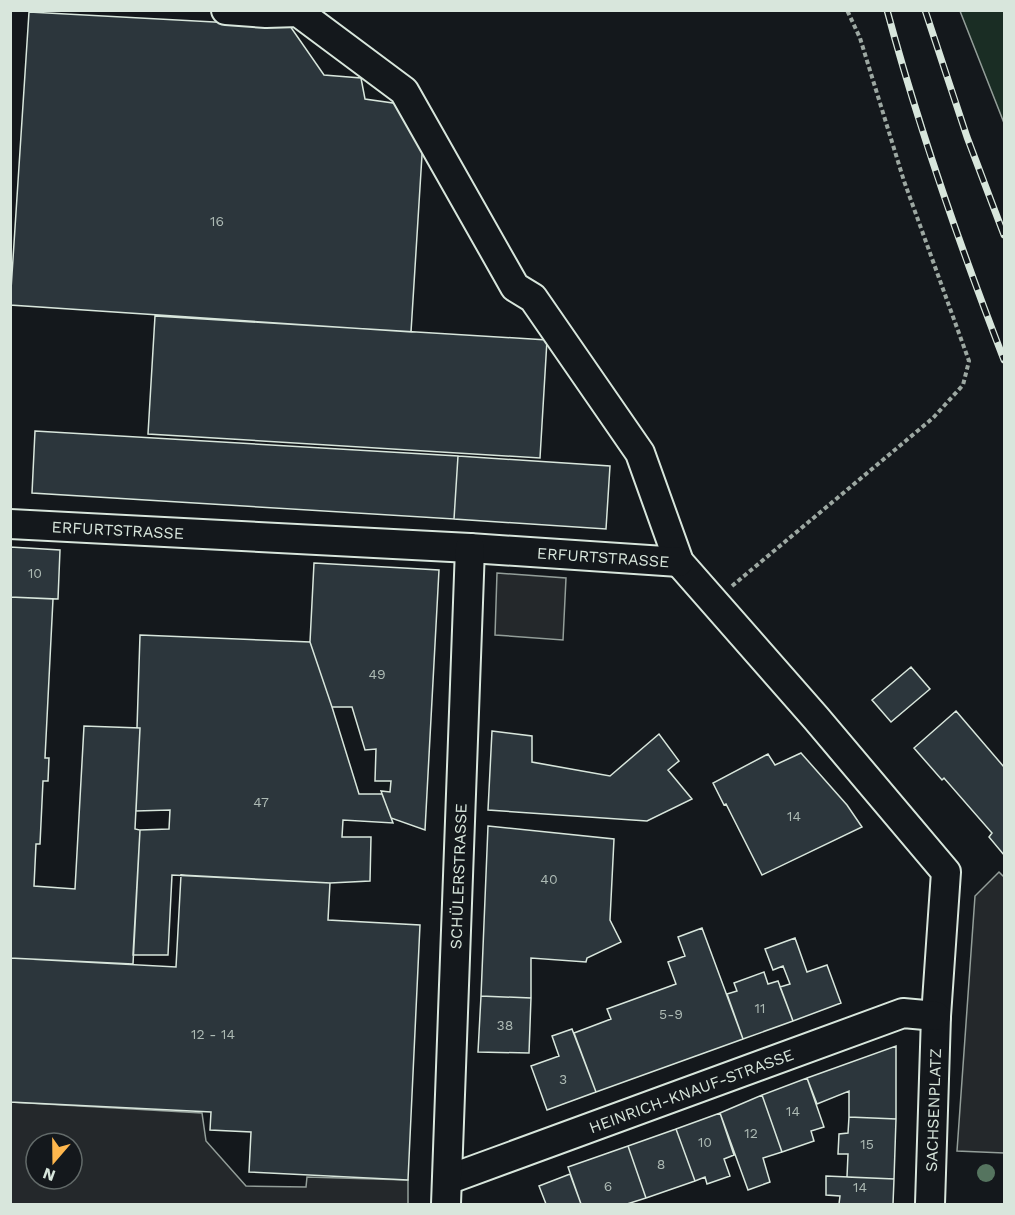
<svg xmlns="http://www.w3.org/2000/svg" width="1015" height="1215" font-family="'Work Sans',sans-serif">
<rect width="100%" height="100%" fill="#14181c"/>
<path fill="#1a2d24" stroke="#939e99" stroke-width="1.5" d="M960,11H1004V123Z"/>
<path fill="#24282b" stroke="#939e99" stroke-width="1.5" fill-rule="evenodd" d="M497,573L566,578L563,640L495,635Z
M999,872L1004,877V1153L957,1151L975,896Z
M10,1102L202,1113L206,1141L246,1186L306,1187L307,1177L408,1180V1204H11ZM36,1143H72V1179H36Z"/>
<path fill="#2c363c" stroke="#d8e6dc" stroke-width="1.5" d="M29,12L290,26L324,75L361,78L365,99L407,105L423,139L411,332L10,305Z
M155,316L547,340L540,458L148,434Z
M35,431L458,456L454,519L32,493Z
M458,456L610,466L606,529L454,519Z
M10,547L60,550L58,599L10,597Z
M314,563L439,570L425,830L391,818L381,791L390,792L391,781H375L376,749L365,750L352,707H332L310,642Z
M10,597L53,599L45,758H49L48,781H43L40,844H36L34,886L75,889L84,726L140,728L135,829L140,830L133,964L10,958Z
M140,635L310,642L332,707L359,794H382L393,823L343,820L342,837H371L370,881L330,883L172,875L168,955H133L140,830L169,829L170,810L136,811L140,728H137Z
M911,667L930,689L891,722L872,700Z
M956,711L1004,767V855L989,837L992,833L944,778L942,780L914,748Z
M492,731L532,736V762L610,776L659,734L679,761L668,770L692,799L647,821L488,810Z
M801,753L847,805L862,827L762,875L726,804L724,805L713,783L768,754L775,765Z
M488,826L614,839L610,920L621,942L587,958L586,962L531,958V998L481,996Z
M181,875L330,883L328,920L420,925L408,1180L249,1172L251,1132L210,1130L211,1112L10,1102V958L176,967Z
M702,928L743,1039L596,1092L574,1033L611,1019L607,1009L676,984L668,962L685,956L678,937Z
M795,938L807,972L827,965L841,1003L793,1021L780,987L790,984L783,966L773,970L765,949Z
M764,972L768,984L778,981L793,1021L743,1039L727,994L737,991L734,983Z
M481,996L531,998L529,1053L478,1052Z
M572,1029L596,1092L547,1110L531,1066L559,1056L552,1036Z
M896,1046V1119L849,1117V1091L817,1104L807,1078Z
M807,1078L824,1127L811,1131L814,1141L782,1152L762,1095Z
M762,1095L782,1152L763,1158L770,1182L748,1190L720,1113Z
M720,1113L734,1155L724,1159L730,1176L707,1184L705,1177L695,1181L676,1129Z
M849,1117L896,1119L894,1179L847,1177L848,1154H838L839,1134L848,1133Z
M676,1129L695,1181L646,1198L628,1146Z
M628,1146L646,1198L627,1204H581L568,1167Z
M570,1174L581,1204H546L539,1186Z
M826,1176L894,1179L893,1204H839L840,1196L826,1195Z"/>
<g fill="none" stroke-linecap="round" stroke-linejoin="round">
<g stroke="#d8e6dc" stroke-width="32">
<g id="minor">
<path d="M226,10L266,13L298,12L404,91L515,287L533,298L640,453L679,562L816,718L946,872L936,1016L930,1204"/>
<path id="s1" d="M10,524L470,548L679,562"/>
<path id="s2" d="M447,1180L903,1013L936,1016"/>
<path id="s3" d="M446,1204L470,548"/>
</g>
</g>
<path stroke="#9da8a2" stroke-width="4" stroke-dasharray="4.5 3" stroke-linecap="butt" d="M732,586L933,418L963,385L969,361L904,181L860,38L847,10"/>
<use href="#minor" stroke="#14181c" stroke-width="28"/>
<g stroke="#d8e6dc" stroke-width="7">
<path id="rail" d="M887,10C919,129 960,246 1004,360
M925,10L967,137L1004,235"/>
</g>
<use href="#rail" stroke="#14181c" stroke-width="4.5" stroke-dasharray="14" stroke-linecap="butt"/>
</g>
<circle fill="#55745f" cx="986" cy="1173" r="9"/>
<g text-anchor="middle" stroke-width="4.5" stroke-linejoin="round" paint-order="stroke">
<g font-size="14" fill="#adbab4">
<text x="217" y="226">16</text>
<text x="35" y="578">10</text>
<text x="377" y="679">49</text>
<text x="261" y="807">47</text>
<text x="794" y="821">14</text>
<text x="549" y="884">40</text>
<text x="760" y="1013">11</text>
<text x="671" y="1019">5-9</text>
<text x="505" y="1030">38</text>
<text x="213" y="1039">12 - 14</text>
<text x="563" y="1084">3</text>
<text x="793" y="1116">14</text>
<text x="751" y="1138">12</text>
<text x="705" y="1147">10</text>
<text x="867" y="1149">15</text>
<text x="661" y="1169">8</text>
<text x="608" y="1191">6</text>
<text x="860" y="1192">14</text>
</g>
<g font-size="16" fill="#d8e6dc" stroke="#14181c">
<text dy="6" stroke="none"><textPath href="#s1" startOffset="108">ERFURTSTRASSE</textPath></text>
<text dy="6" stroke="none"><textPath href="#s1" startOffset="594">ERFURTSTRASSE</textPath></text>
<text dy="6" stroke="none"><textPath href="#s3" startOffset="328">SCHÜLERSTRASSE</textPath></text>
<text dy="6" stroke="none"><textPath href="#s2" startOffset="260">HEINRICH-KNAUF-STRASSE</textPath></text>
<text transform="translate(933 1110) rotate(-88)" y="6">SACHSENPLATZ</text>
</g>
</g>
<rect width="1015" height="1215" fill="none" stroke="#d8e6dc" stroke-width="24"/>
<g transform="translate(54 1161) rotate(200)"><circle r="28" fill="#14181c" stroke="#626a69" stroke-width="1.5"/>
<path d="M0-4.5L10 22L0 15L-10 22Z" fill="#ffb74d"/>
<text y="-9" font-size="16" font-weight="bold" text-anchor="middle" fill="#d8e6dc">N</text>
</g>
</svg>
